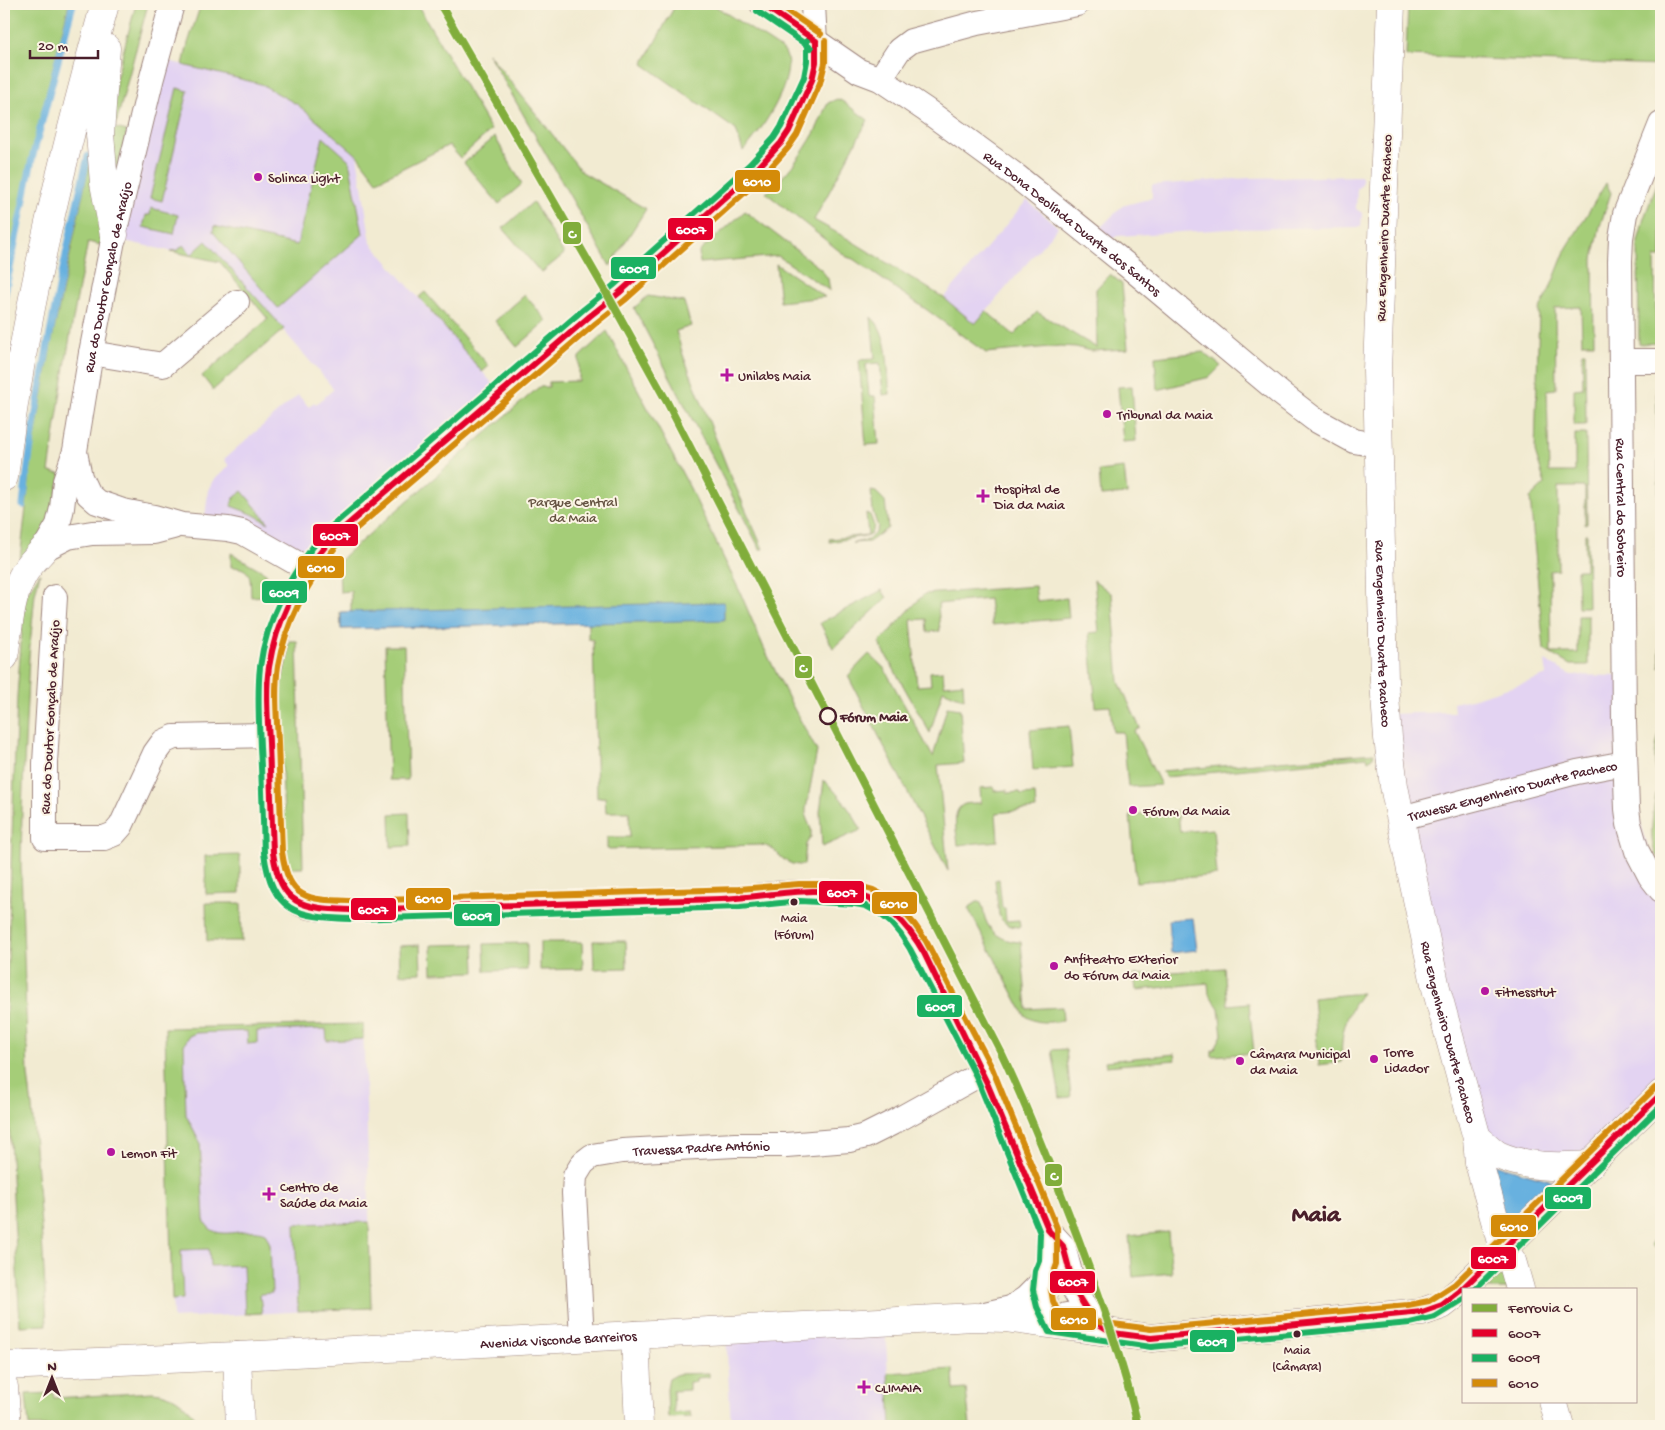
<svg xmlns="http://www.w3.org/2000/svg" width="1665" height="1430" font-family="'Gochi Hand',sans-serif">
<rect width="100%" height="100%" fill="#fcf5e5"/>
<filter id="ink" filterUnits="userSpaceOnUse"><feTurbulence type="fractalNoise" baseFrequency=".02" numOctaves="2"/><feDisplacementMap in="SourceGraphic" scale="10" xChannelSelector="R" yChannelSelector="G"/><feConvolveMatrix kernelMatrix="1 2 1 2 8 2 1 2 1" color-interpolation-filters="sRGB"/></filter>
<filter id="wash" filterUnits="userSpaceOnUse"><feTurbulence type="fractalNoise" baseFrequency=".0096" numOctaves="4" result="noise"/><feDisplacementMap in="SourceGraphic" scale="20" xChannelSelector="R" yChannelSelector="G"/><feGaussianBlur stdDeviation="1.12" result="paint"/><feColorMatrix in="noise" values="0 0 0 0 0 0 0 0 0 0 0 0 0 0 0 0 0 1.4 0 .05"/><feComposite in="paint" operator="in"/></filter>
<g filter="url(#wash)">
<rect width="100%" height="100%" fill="#f2ebd2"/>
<path fill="#e3d3f2" d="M160,59L261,84L298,105L357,155L371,243L499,391L307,565L204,524L208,493L212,482L229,466L224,459L298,395L309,407L314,402L316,404L334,389L206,241L191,255L183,245L178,250L170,251L115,239Z
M1362,176V184L1357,189L1356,209L1362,213L1361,227L1229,229L1117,236L1111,240L1098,230L1122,206L1152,198V185L1249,178Z
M1027,200L1058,227L975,324L944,298Z
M1545,661L1571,675L1622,676L1623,760L1402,816L1387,714L1454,712L1453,703L1471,699L1525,683L1547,675Z
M1624,764L1661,893V1091L1589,1162L1556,1165L1479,1136L1403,820Z
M363,1024L368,1158L371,1308L173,1318L165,1028Z
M1459,1308L1464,1309V1369V1367Z
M885,1324L891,1426H731L726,1333Z"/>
<path fill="#a5cd78" stroke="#787652" d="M4,4H69L30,159L4,283Z
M136,4H148L115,128L127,131L115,180L110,173L116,79Z
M201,4H417L491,130L460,158L449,145L377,181L357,155L298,105L261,84L183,65L188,43Z
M676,4H712L783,50C802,72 760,134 743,151L736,130L643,64Z
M1408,4H1661V66L1406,56Z
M488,53L582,172L646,209L610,266Z
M177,88L188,91L162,201L150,198Z
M837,99L842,101L868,120L814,220L850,240L944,298L975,324L986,311L1014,335L1037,312L1097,348L1096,289L1110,274L1122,284L1128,349L1091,351L1076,347L1060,346L986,353L927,310L853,259L847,257L766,193C786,176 802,155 815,132C820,122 823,112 828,103Z
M323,137L349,160L363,234L278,308L213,232L214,226L297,245Z
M495,137L522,184L499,204L464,163Z
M90,160L103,218L101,245L88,242C72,318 60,395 49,472L61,474L48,527L20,559L32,456L51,345Z
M1661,173V257H1655L1656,338H1661V343L1639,344L1638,242L1644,218Z
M1606,183L1611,193L1600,226L1593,259L1594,343H1582L1581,307L1555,308L1556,389L1547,390L1549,472H1575V434H1586L1587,524L1585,525V487H1558V570L1550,571L1551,653H1578V616H1588V665H1570L1544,650L1530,498L1545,484L1535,452L1539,310L1549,291L1565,251Z
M533,202L564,254L541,273L503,228Z
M151,208L178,215L174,234L143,227L146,215H150Z
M745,211L821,269L828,279L830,291L778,256L700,263L699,252Z
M206,241L284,329L213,390L202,376L268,319L220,262L170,251L178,250L183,245L191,255Z
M776,264L825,297L780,302Z
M425,292L489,366L482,372L419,297Z
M525,295L547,321L517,347L495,321Z
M648,296L684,302L691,326L676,331L683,355L727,467L763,549H760L634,308Z
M871,317C890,333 887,371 890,394L883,395L880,363L866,364L869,396H875L879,444L866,445L859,360L875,359Z
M607,331L690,488L740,592L764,648L792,705L817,751L806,809V817L811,829V837L806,844L804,865C799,865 792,865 788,862C776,856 778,848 761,845L607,849V837H630L629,812H606L605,797L597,798L593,640L588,639V623L341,629L340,612H351V591L340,592L339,563L344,556L539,387H549V382L579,381V357Z
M1203,352L1221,366L1210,377L1157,390L1155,357Z
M1582,352H1585L1586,425H1574V389L1583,388Z
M1656,371H1661V433H1657Z
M1132,386L1136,441L1123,442L1118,387Z
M1658,460H1661V666L1660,668Z
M1124,468L1127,494L1101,496L1099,471Z
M242,491L269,523L252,514L231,506L233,499Z
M871,491L876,492L885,501L888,528L869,542L852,543L868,540L876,532L878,527L873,512Z
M866,513L870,515L874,526L870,535L830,542L829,539L868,535Z
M1585,534H1587L1588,607H1578L1577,570H1585Z
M231,553L266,573L268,584L263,596L251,597C250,579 253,567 231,567Z
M40,573L35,594L29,656L22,809L21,867L28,1075L32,1107L43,1253L47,1325L20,1326L5,1047L14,779L17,696L24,605L26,595Z
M1094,580L1112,594L1119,682L1140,728L1134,731L1161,785L1128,787L1123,732H1113L1110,706L1096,707L1089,633L1099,632Z
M1035,586L1037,601L1067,598L1069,618L992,625L989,599L938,604L940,631L927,632L926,619L911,620L917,686L931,685L930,672L943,671L944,685L963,683L964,699L943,690L930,733L879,643L924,594Z
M882,590L887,598L833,648L820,623Z
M289,641H297L303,868H289L286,857L279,705L281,678Z
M385,646H404L408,780H389Z
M869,654L884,668L933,757L947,707L960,709L964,763L938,765L948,871L848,676Z
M1069,726L1073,767L1033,770L1030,730Z
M1661,727V785C1651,763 1655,749 1661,727Z
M1374,753L1373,757L1368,760L1367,757L1166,777L1162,771Z
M824,780C839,795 852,811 861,830L822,847L820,812Z
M994,787V791L1007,790V793L1020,792L1021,795L1035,794L1036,809L996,813L998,841L958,845C957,833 950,809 965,804C970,803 976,803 981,803L980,788Z
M1661,792V862C1646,847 1653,814 1656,794Z
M1178,811L1180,832L1213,829L1217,875L1136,882L1130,815Z
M409,813L410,846L391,847L390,814Z
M240,855V893L206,894L205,856Z
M999,879L1002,908H1005L1006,921L1019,920L1020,927C1010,927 1003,924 999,915L995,880Z
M977,902H980C984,907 983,912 985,918C990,934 1005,942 1021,942L1027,1009L1062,1007L1063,1021C1049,1022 1035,1025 1024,1014L968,908Z
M206,903H241L242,941H207Z
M593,941H626L627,968L594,969Z
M540,942H582L583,969L540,970Z
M527,943V970L485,971L484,944Z
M474,944L475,972L432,973L431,945Z
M420,945L421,973L400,974L399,946Z
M1224,968L1228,1005L1249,1003L1254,1053L1212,1056V1050H1214L1222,1035L1219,1008L1209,994L1208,983L1136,990L1134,975Z
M1362,993C1345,1014 1340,1036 1342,1062L1319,1065L1313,998Z
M363,1024V1039L327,1041L326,1029L257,1031V1043L248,1044L247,1031L196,1033L189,1036L184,1045L186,1115L200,1142L204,1220C215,1246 246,1224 265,1233L270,1244L272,1293L260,1294L262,1313L245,1314L243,1265L210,1266L209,1249L181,1250L183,1299L172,1300L165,1028Z
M1066,1049L1071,1097L1060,1098L1052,1050Z
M1175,1054L1176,1060L1106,1066L1105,1061Z
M369,1222L371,1308L298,1311L295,1224Z
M1661,1230V1252L1651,1245Z
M1168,1232L1172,1273L1133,1277L1129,1236Z
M1502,1266L1509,1289H1479Z
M953,1369L954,1390L966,1389L970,1426H891L888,1373Z
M709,1373V1377L696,1378V1382H689V1390L673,1391L674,1413L690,1412L691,1417L668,1418L667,1388L669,1379L678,1374Z
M153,1392C174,1394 183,1403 196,1418L187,1426H29L26,1394L53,1393L54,1398Z
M316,1422V1426H268V1424Z"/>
<path fill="#67b1df" stroke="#586885" d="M724,602V620L341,629V612Z
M1193,918L1197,950L1171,953L1168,920Z
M1487,1162L1553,1181L1506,1230Z"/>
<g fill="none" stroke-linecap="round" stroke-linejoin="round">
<path stroke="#67b1df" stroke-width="7" d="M4,298L32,159L73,4
M23,505C37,387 61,271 88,156"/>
</g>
</g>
<g filter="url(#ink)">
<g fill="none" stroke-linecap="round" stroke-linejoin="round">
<g stroke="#9e857e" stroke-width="26">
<g id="street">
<path id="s1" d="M762,4L859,71L880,79L926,110L1015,175L1133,270L1280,393L1314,419L1354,441L1378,445"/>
<path d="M813,4L816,62L812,80L789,131L781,143L756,170L619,293L590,316L331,539C292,582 272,634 267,691L274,864C286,910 307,909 350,910L740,898C772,893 803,891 835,893C847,894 858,894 869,898C891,907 906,924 918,945L984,1072L1049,1231L1063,1246L1075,1291L1087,1312L1094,1321L1113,1333"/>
<path d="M880,79L899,50L911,41L977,23L1077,4"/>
<path id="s2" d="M1661,124L1625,214L1621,238L1620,261L1624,722L1627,809L1629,824L1637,851L1650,876L1661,890"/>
<path d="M91,353L163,365L237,302"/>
<path d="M1621,361H1661"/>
<path d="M75,452L80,477L88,494L97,502L123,511L154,517L182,525L228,529L242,532L307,569"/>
<path id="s3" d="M44,549L58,525L62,508L65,481L75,451L91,353L115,230L152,77L172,4"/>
<path d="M44,549L68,537L92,533L154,532L173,527"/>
<path d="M55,597L45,763V838H104L114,834L121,826L155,753L163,742L174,737L268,735"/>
<path id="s4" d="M1401,818L1577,772L1625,763"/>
<path d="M1044,1273C1042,1295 1045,1305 1054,1325L1066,1315"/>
<path d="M985,1314L1011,1308L1026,1298L1040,1284L1048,1263L1049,1231"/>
<path id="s5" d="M582,1338L574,1193L575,1176L583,1163L592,1156L622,1151L735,1145H786L849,1140L866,1136L892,1123L984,1072"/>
</g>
</g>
<g stroke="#9e857e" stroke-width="29">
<g id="secondary">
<path id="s6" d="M1391,4L1377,370L1384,681L1388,738L1394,786L1413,880L1436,988L1477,1138L1479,1163L1503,1249L1512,1261L1520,1289"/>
<path d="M1477,1138C1484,1143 1491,1151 1498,1155C1527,1168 1559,1167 1590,1165"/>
<path d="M635,1335L639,1426"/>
<path d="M1553,1401L1560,1426"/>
</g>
</g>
<g stroke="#9e857e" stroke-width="29">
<g id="primary">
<path id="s7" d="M4,1366L237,1356L974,1317L1005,1318L1151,1338L1422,1312L1442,1305L1460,1291L1661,1094"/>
</g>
</g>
<g stroke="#9e857e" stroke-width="29">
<path id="highway" d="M106,48L100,134L104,183L114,235
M4,477C23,317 62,159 105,4
M4,657C8,633 10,598 22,577C27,566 36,558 44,549
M237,1356L240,1426
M4,1387L7,1426"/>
</g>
<use href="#street" stroke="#fff" stroke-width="24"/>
<use href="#secondary" stroke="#fff" stroke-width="28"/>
<use href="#primary" stroke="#fff" stroke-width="28"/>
<use href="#highway" stroke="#fff" stroke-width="28"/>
<g stroke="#fcf5e5" stroke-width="10">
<path id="bus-1" d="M762,4L816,41
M816,41V62L812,80L789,131L781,143L756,170L619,293L590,316L331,539C300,576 276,619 269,667C265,692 268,718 269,743C270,780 272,816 273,853C281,906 301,908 350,910C474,906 598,902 721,899C767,897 815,884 861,896C890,904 910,928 924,953L987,1083L1049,1231L1063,1246L1075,1291L1094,1321L1113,1333L1151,1338L1422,1312L1442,1305L1460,1291L1661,1094"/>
</g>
<g stroke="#fcf5e5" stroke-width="10">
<path id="bus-2" d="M757,11L811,48
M807,41V61L804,77L781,127L774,138L750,164L613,286L584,309L325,532C293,569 266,618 260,667C257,694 259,721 260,747C262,782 263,818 264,853C272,912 296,917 350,919L740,907L800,901L855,904L866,906L879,913L891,923L901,935L910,949L976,1076L1040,1233L1039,1261L1035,1271L1033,1290L1037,1307L1049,1332L1151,1347L1410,1323L1435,1317L1464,1299
M1475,1289L1661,1106"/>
</g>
<g stroke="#fcf5e5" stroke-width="10">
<path id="bus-3" d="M777,4L821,34
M825,41V63L820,83L797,135L788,148L762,177L625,300L596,323L337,545C308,581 286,621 278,666C274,691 277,717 278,742C279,779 281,816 282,852C289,900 307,900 350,901L739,889L799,884H835L862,887L873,890L890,899L903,911L915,925L926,941L992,1068L1057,1228V1264L1053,1275L1051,1289L1053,1301L1060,1317L1151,1329L1408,1305L1429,1301L1455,1284L1655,1088"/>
</g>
<use href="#bus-1" stroke="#e4002b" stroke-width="6"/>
<use href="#bus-2" stroke="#1ab162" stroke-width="6"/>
<use href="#bus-3" stroke="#d48b09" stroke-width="6"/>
<g stroke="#fcf5e5" stroke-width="11">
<path id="rail-1" d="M440,4L610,299L667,402L1001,1052C1030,1113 1054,1175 1078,1238C1101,1300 1123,1361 1138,1426"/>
</g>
<use href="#rail-1" stroke="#81ad3b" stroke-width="8"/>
</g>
</g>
<g fill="#b5179e" stroke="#fcf5e5" stroke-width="2">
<circle cx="258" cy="177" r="5"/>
<path d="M724.5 367.5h5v5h5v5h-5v5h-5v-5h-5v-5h5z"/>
<circle cx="1107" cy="414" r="5"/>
<path d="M980.5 488.5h5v5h5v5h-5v5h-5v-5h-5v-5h5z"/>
<circle cx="1133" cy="810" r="5"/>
<circle cx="1054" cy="966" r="5"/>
<circle cx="1485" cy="991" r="5"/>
<circle cx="1374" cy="1059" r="5"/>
<circle cx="1240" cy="1061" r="5"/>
<circle cx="111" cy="1152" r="5"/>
<path d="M266.5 1186.5h5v5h5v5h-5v5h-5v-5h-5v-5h5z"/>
<path d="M861.5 1379.5h5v5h5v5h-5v5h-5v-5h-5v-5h5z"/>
</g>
<circle fill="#fcf5e5" stroke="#4a1f2b" stroke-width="2.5" cx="828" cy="716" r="8"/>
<g fill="#4a1f2b" stroke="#fcf5e5" stroke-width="2">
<circle cx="794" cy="902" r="4.5"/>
<circle cx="1297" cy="1334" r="4.5"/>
</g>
<g text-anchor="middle" stroke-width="4" stroke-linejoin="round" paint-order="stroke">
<g font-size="13" fill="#4a1f2b" stroke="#fcf5e5">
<text x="794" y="922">Maia<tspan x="794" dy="16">(Fórum)</tspan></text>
<text x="1297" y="1354">Maia<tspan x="1297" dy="16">(Câmara)</tspan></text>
</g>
<g font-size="14" fill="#4a1f2b" stroke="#fcf5e5" text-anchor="start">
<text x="268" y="182">Solinca Light</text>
<text x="738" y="380">Unilabs Maia</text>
<text x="1117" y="419">Tribunal da Maia</text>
<text x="994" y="493">Hospital de<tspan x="994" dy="16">Dia da Maia</tspan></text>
<text x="1143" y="815">Fórum da Maia</text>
<text x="1064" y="963">Anfiteatro Exterior<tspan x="1064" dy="16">do Fórum da Maia</tspan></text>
<text x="1495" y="996">FitnessHut</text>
<text x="1384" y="1056">Torre<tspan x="1384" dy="16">Lidador</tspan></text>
<text x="1250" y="1058">Câmara Municipal<tspan x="1250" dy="16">da Maia</tspan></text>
<text x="121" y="1157">Lemon Fit</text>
<text x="280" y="1191">Centro de<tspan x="280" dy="16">Saúde da Maia</tspan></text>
<text x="875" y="1392">CLIMAIA</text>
</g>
<g font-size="14" fill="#4a1f2b" stroke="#fcf5e5">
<text dy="5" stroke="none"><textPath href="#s1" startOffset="381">Rua Dona Deolínda Duarte dos Santos</textPath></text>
<text transform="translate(1383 228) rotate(-88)" y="5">Rua Engenheiro Duarte Pacheco</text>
<text dy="5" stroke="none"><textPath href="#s3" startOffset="281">Rua do Doutor Gonçalo de Araújo</textPath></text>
<text dy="5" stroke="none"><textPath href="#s2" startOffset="391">Rua Central do Sobreiro</textPath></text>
<text dy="5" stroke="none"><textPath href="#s6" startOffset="630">Rua Engenheiro Duarte Pacheco</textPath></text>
<text transform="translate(49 717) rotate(-87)" y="5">Rua do Doutor Gonçalo de Araújo</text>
<text dy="5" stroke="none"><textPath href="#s4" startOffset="115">Travessa Engenheiro Duarte Pacheco</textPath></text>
<text dy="5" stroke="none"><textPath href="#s6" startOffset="1035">Rua Engenheiro Duarte Pacheco</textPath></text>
<text dy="5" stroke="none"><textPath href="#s5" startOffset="299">Travessa Padre António</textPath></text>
<text dy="5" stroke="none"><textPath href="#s7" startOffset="555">Avenida Visconde Barreiros</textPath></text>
</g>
<g font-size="14" fill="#655342" stroke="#fcf5e5">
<text x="573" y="506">Parque Central<tspan x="573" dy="16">da Maia</tspan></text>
</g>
<g font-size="14" font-weight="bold" fill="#4a1f2b" stroke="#fcf5e5" text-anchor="start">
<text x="840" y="721">Fórum Maia</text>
</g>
<g font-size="24" font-weight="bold" fill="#4a1f2b" stroke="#fcf5e5">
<text x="1316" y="1221">Maia</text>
</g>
</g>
<g stroke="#fcf5e5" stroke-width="2">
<rect x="734" y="169" width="47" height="24" rx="5" fill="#d48b09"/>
<rect x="667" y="217" width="47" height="24" rx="5" fill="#e4002b"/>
<rect x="562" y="221" width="20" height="24" rx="5" fill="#81ad3b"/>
<rect x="610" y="256" width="47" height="24" rx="5" fill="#1ab162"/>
<rect x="312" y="523" width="47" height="24" rx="5" fill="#e4002b"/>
<rect x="297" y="555" width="48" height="24" rx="5" fill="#d48b09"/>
<rect x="261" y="580" width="47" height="24" rx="5" fill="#1ab162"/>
<rect x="794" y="655" width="19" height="24" rx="5" fill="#81ad3b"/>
<rect x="818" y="880" width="47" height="24" rx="5" fill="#e4002b"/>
<rect x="405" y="887" width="47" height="24" rx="5" fill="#d48b09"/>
<rect x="871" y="891" width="47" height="24" rx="5" fill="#d48b09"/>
<rect x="350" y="897" width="47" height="24" rx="5" fill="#e4002b"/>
<rect x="453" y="903" width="48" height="24" rx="5" fill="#1ab162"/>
<rect x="916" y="994" width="47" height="24" rx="5" fill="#1ab162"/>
<rect x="1044" y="1163" width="19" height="24" rx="5" fill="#81ad3b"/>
<rect x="1544" y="1186" width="48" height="24" rx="5" fill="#1ab162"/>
<rect x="1490" y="1214" width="47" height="24" rx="5" fill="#d48b09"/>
<rect x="1470" y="1246" width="47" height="24" rx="5" fill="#e4002b"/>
<rect x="1049" y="1270" width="47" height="24" rx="5" fill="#e4002b"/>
<rect x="1050" y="1307" width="47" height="24" rx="5" fill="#d48b09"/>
<rect x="1189" y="1329" width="47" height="24" rx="5" fill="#1ab162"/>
</g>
<g font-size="14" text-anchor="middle" font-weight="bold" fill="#fff">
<text x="757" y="186">6010</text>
<text x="691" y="234">6007</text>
<text x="572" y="238">C</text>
<text x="634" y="273">6009</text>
<text x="335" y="540">6007</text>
<text x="321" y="572">6010</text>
<text x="284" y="597">6009</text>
<text x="803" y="672">C</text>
<text x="842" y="897">6007</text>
<text x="429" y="903">6010</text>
<text x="894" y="908">6010</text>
<text x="373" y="914">6007</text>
<text x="477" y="920">6009</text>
<text x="940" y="1011">6009</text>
<text x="1054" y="1180">C</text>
<text x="1568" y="1202">6009</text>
<text x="1514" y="1231">6010</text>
<text x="1493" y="1263">6007</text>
<text x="1073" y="1286">6007</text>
<text x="1074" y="1324">6010</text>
<text x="1212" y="1346">6009</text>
</g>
<rect width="1665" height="1430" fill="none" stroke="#fcf5e5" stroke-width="20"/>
<rect x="1462" y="1288" width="175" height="115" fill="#fcf5e5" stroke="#b59f9b"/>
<rect x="1472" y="1304" width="25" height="8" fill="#81ad3b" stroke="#b59f9b"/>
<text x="1508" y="1312" font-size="15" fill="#4a1f2b">Ferrovia C</text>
<rect x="1472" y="1329" width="25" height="8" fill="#e4002b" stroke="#b59f9b"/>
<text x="1508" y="1338" font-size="15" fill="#4a1f2b">6007</text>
<rect x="1472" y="1354" width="25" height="8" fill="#1ab162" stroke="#b59f9b"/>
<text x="1508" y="1362" font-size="15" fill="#4a1f2b">6009</text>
<rect x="1472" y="1379" width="25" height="8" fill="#d48b09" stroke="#b59f9b"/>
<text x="1508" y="1388" font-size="15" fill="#4a1f2b">6010</text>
<g transform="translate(52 1378)" stroke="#fcf5e5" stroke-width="4" paint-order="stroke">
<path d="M0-4L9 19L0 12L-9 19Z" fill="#4a1f2b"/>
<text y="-8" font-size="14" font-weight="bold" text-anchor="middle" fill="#4a1f2b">N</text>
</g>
<path d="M30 50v8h68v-8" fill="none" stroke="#4a1f2b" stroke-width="2.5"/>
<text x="38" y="50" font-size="15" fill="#4a1f2b" stroke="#fcf5e5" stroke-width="4" paint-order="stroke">20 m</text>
</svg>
